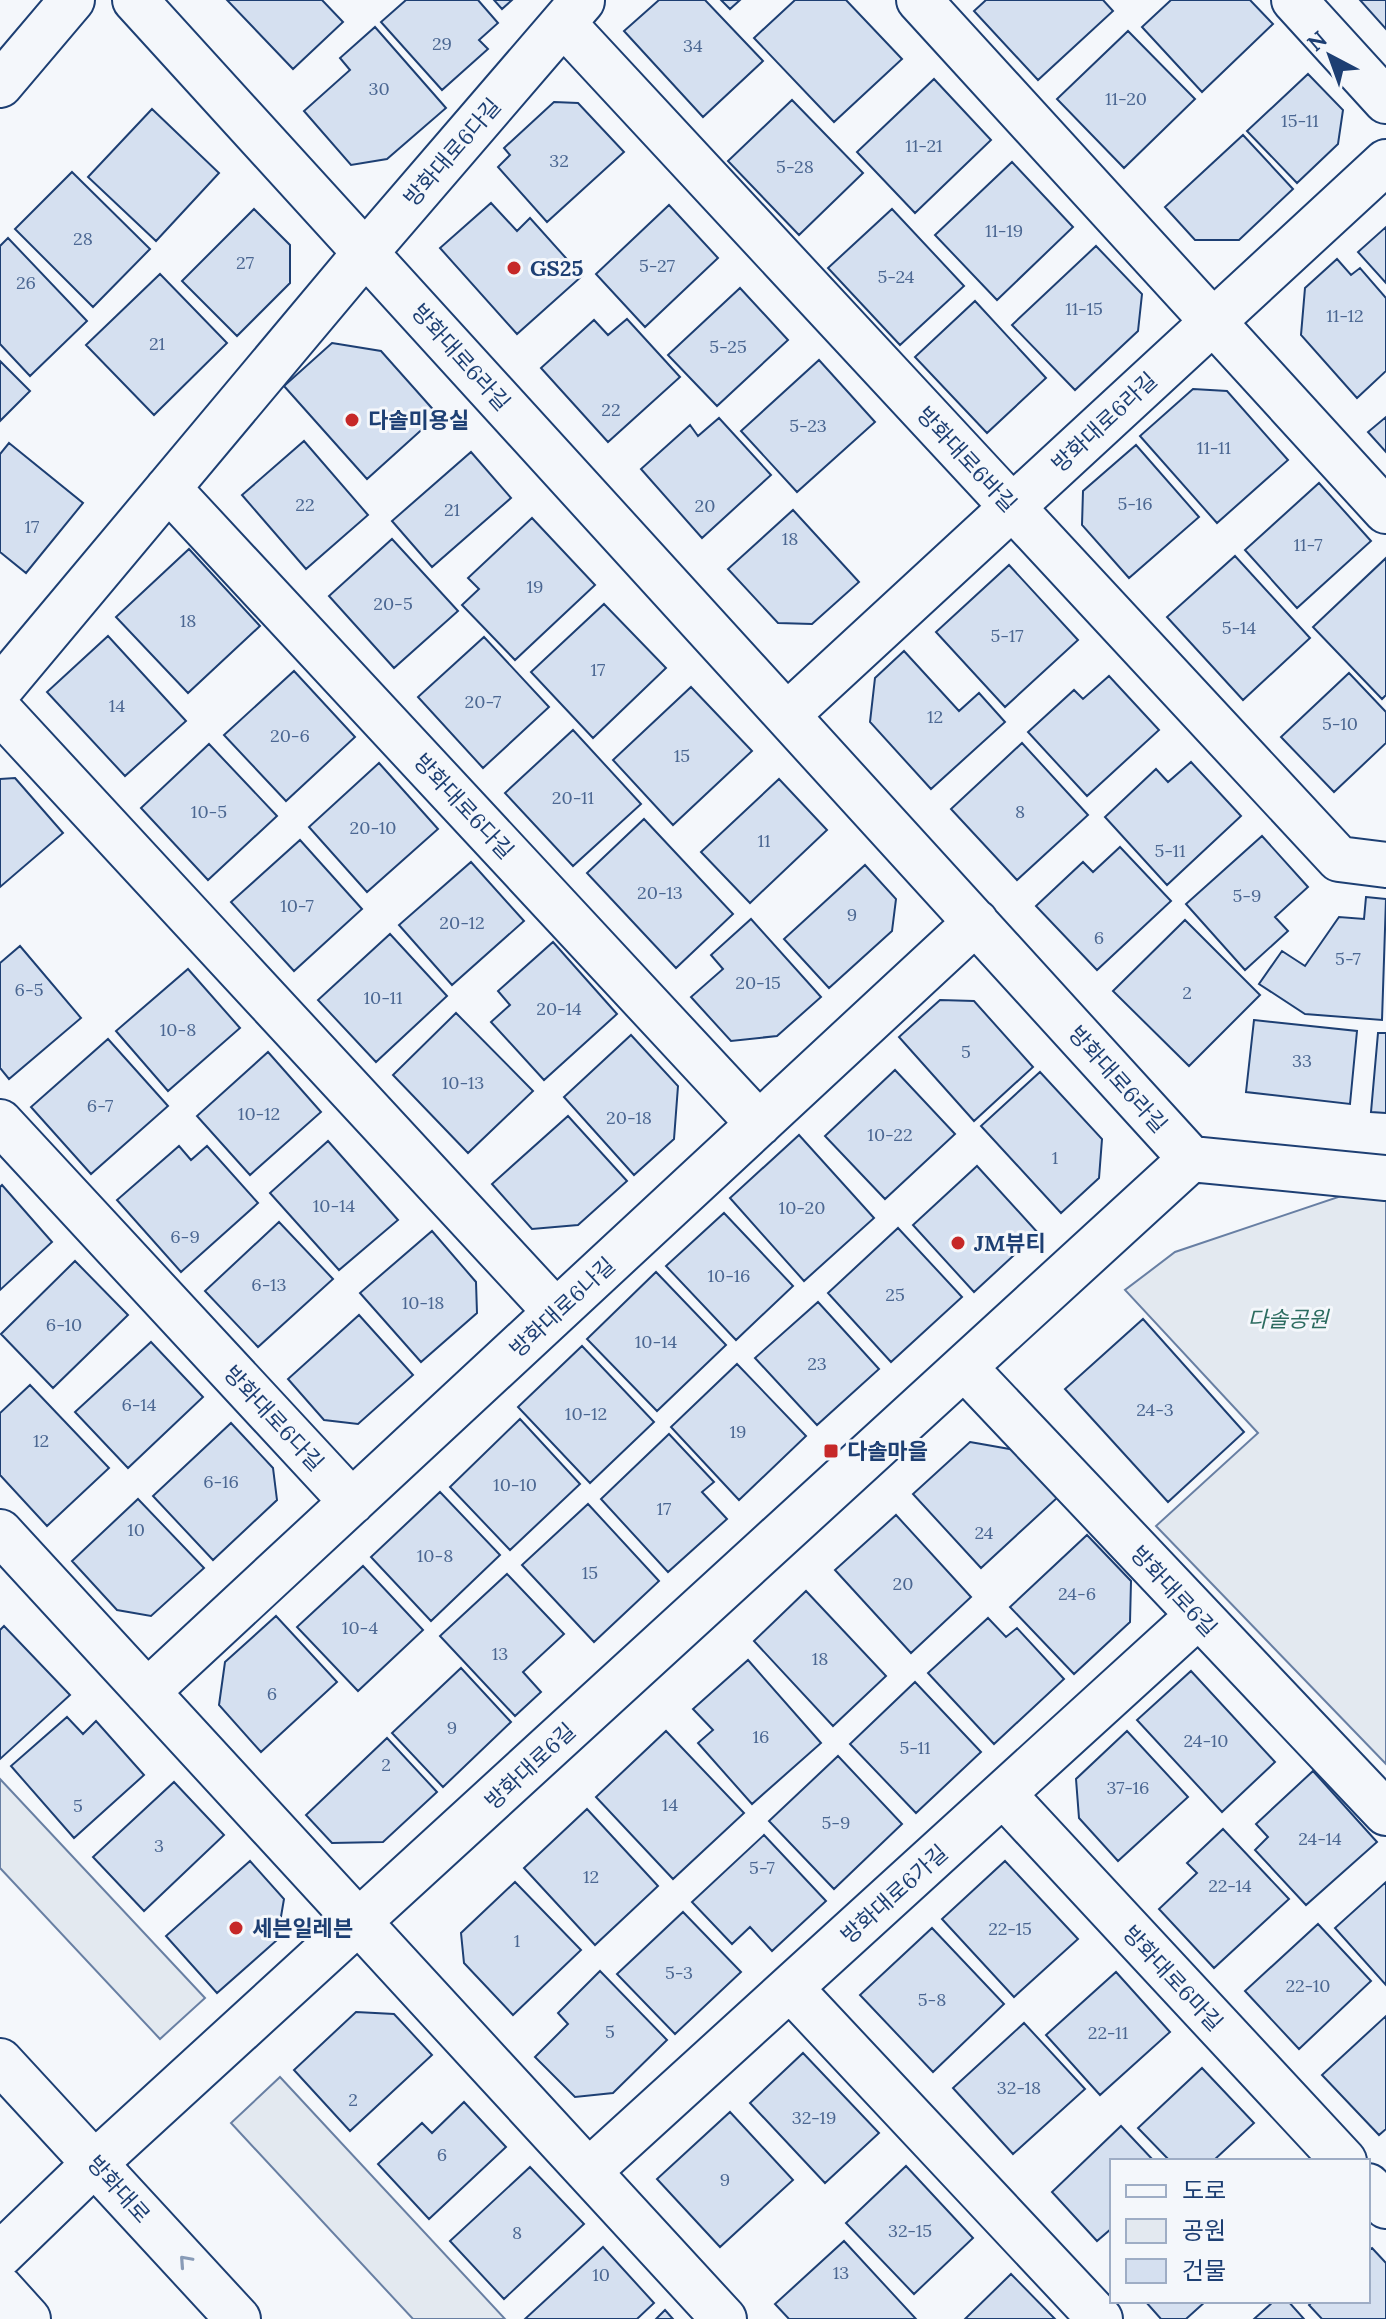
<svg xmlns="http://www.w3.org/2000/svg" width="1386" height="2319" font-family="Lora,'Noto Sans KR',serif">
<rect width="100%" height="100%" fill="#f4f7fb"/>
<path fill="#e3e9f0" stroke="#687fa3" stroke-width="2" d="M1350,1193L1386,1199V1764L1156,1526L1258,1433L1125,1290L1175,1252Z
M0,1779L205,1998L160,2039L0,1868Z
M280,2077L505,2319H413L231,2123Z"/>
<path fill="#d5e0f0" stroke="#1d3f73" stroke-width="2" d="M227,0H322L343,22L293,69Z
M406,0H478L498,23L479,40L488,49L442,90L381,22Z
M494,0H512L502,9Z
M659,0H705L763,61L703,117L624,31Z
M721,0H740L730,9Z
M795,0H846L902,59L834,122L754,38Z
M986,0H1103L1113,11L1038,80L974,11Z
M1171,0H1250L1273,24L1202,92L1142,27Z
M1360,0H1386V29Z
M375,27L446,108L387,159L351,165L304,111L350,70L340,58Z
M1128,31L1195,99L1124,168L1057,99Z
M1308,74L1343,110L1338,144L1297,183L1247,131Z
M934,79L991,140L915,213L857,152Z
M792,100L863,173L799,235L728,161Z
M554,102L578,103L624,152L547,222L498,167L510,155L504,148Z
M152,109L219,173L156,241L88,177Z
M1243,135L1293,189L1239,240H1195L1165,207Z
M1012,162L1073,227L997,300L935,235Z
M72,172L150,249L93,307L15,229Z
M491,203L517,231L530,218L582,276L517,334L440,248Z
M669,205L718,258L645,327L596,274Z
M254,209L290,245V283L237,336L182,281Z
M892,209L964,286L900,345L828,268Z
M1386,227V283L1358,252Z
M8,238L87,321L30,376L0,344V246Z
M1096,246L1142,294L1138,331L1075,390L1012,325Z
M1337,259L1351,275L1360,268L1386,298V371L1357,398L1301,335L1305,288Z
M160,274L227,343L154,415L86,345Z
M740,288L788,340L717,406L668,355Z
M975,301L1046,378L987,433L915,357Z
M627,319L680,377L608,442L541,368L594,320L608,335Z
M332,343L381,351L438,415L367,479L284,386Z
M819,360L875,422L797,492L741,431Z
M0,361L30,391L0,421Z
M1193,389L1227,391L1288,460L1217,523L1140,436Z
M1386,417V452L1368,432Z
M719,418L771,475L702,538L641,469L690,425L698,436Z
M304,441L368,515L306,569L242,495Z
M9,443L83,503L26,573L0,552V454Z
M1136,445L1199,517L1129,578L1082,525L1083,491Z
M471,452L511,498L432,567L392,521Z
M1319,483L1371,541L1297,608L1245,550Z
M793,510L859,582L812,624L778,623L728,569Z
M532,518L595,585L515,660L462,605L479,589L468,578Z
M392,539L458,611L394,668L329,596Z
M189,549L260,626L188,693L116,617Z
M1235,556L1310,638L1243,700L1167,617Z
M1386,558V695L1382,699L1313,627Z
M1009,565L1078,640L1005,707L936,632Z
M604,604L666,668L593,738L531,672Z
M108,636L186,721L125,776L47,692Z
M484,637L549,707L483,768L418,697Z
M904,651L959,711L979,693L1005,722L931,789L870,722L875,678Z
M294,671L355,737L286,801L224,735Z
M1349,673L1386,712V743L1334,792L1281,737Z
M1109,676L1159,730L1087,796L1028,732L1074,690L1083,699Z
M691,687L752,751L673,825L613,760Z
M573,730L641,804L573,866L505,793Z
M1022,743L1088,815L1017,880L951,809Z
M209,744L277,816L208,880L141,808Z
M1191,762L1241,816L1167,885L1105,817L1156,769L1168,782Z
M379,763L438,829L367,892L309,827Z
M15,778L63,833L0,887V779Z
M779,779L827,830L750,903L701,852Z
M644,819L733,914L676,968L587,873Z
M1262,836L1308,887L1275,917L1288,931L1245,970L1186,904Z
M300,840L362,909L294,971L231,902Z
M1120,847L1171,901L1097,970L1036,906L1083,862L1093,872Z
M471,862L524,921L452,985L399,925Z
M865,865L896,899L892,931L829,988L784,939Z
M1366,897L1386,899L1382,1020L1305,1014L1259,984L1282,951L1305,966L1339,917L1364,919Z
M751,919L821,997L777,1036L731,1041L691,997L723,969L711,955Z
M1185,920L1260,995L1189,1066L1113,991Z
M390,934L447,996L376,1062L318,1000Z
M553,942L617,1014L544,1080L491,1022L510,1005L498,991Z
M20,946L81,1018L9,1079L0,1068V963Z
M188,969L240,1028L168,1091L116,1031Z
M940,1000L974,1001L1033,1067L974,1121L899,1037Z
M456,1013L533,1091L468,1153L393,1075Z
M1254,1020L1357,1031L1350,1104L1246,1092Z
M1378,1033H1386V1113L1371,1112Z
M631,1035L678,1086L674,1139L634,1175L564,1097Z
M108,1039L168,1106L91,1174L31,1107Z
M268,1052L321,1112L250,1175L197,1116Z
M895,1070L955,1134L885,1199L825,1136Z
M1040,1072L1102,1139L1099,1178L1061,1213L981,1126Z
M568,1116L627,1181L578,1225L532,1229L492,1184Z
M799,1135L874,1218L804,1281L730,1198Z
M328,1141L398,1220L339,1270L270,1193Z
M179,1146L191,1160L207,1146L258,1203L181,1272L117,1200Z
M977,1166L1038,1233L974,1292L913,1225Z
M2,1185L52,1242L0,1290V1187Z
M724,1213L793,1286L736,1340L666,1266Z
M279,1222L333,1279L258,1347L205,1291Z
M898,1228L962,1297L891,1362L828,1293Z
M432,1231L476,1282L477,1313L421,1362L360,1293Z
M75,1261L128,1315L53,1388L1,1334Z
M656,1272L726,1345L657,1411L587,1339Z
M818,1302L879,1369L817,1425L755,1358Z
M359,1315L413,1375L358,1424L324,1420L288,1379Z
M1143,1319L1244,1432L1168,1502L1065,1389Z
M151,1342L203,1397L128,1468L75,1412Z
M582,1346L654,1422L590,1483L518,1407Z
M737,1364L806,1436L739,1500L671,1427Z
M30,1385L109,1468L47,1526L0,1475V1413Z
M520,1419L580,1484L510,1550L450,1487Z
M231,1423L273,1468L277,1500L213,1560L153,1496Z
M669,1434L714,1482L702,1492L727,1519L668,1572L601,1499Z
M970,1442L1015,1450L1058,1497L981,1568L913,1494Z
M440,1492L500,1555L431,1621L371,1557Z
M138,1499L204,1568L151,1616L117,1610L72,1561Z
M588,1504L659,1581L594,1642L522,1565Z
M896,1515L971,1597L911,1653L835,1570Z
M1087,1535L1131,1581L1130,1622L1074,1674L1010,1607Z
M363,1566L423,1630L358,1691L297,1627Z
M507,1574L564,1634L523,1672L541,1692L515,1716L440,1636Z
M806,1591L886,1676L833,1726L754,1641Z
M276,1616L337,1682L261,1752L219,1705L225,1662Z
M988,1618L1006,1637L1017,1628L1064,1679L994,1744L928,1673Z
M4,1626L70,1695L0,1759V1630Z
M748,1660L821,1743L752,1804L698,1743L713,1730L693,1709Z
M461,1668L511,1722L443,1787L392,1733Z
M1191,1671L1275,1762L1222,1812L1137,1720Z
M915,1682L981,1752L916,1813L850,1744Z
M67,1717L83,1734L96,1721L144,1775L74,1838L11,1766Z
M666,1731L744,1813L673,1879L596,1797Z
M1127,1731L1188,1797L1118,1861L1079,1818L1076,1779Z
M387,1738L437,1792L383,1842L332,1843L306,1815Z
M838,1756L902,1824L834,1889L769,1821Z
M1313,1771L1377,1842L1306,1905L1255,1850L1268,1837L1256,1824Z
M174,1782L224,1835L144,1911L93,1857Z
M587,1809L658,1886L595,1945L524,1868Z
M1223,1829L1289,1899L1214,1968L1159,1909L1197,1873L1187,1863Z
M764,1835L826,1901L772,1951L750,1927L732,1944L692,1902Z
M250,1861L284,1899L277,1940L217,1993L166,1936Z
M1005,1861L1078,1939L1014,1997L942,1919Z
M515,1882L581,1950L513,2015L464,1963L461,1933Z
M1386,1882V1985L1335,1928Z
M683,1912L741,1972L675,2034L617,1974Z
M1318,1924L1371,1981L1299,2049L1245,1991Z
M932,1928L1004,2004L933,2072L860,1995Z
M600,1971L667,2040L613,2093L575,2097L535,2057L568,2024L558,2013Z
M1116,1972L1170,2032L1100,2095L1046,2035Z
M356,2012L394,2014L432,2055L350,2131L294,2070Z
M1386,2016V2129L1379,2135L1322,2075Z
M1024,2023L1085,2089L1013,2154L953,2088Z
M803,2053L879,2133L825,2183L750,2103Z
M1202,2068L1254,2123L1213,2161H1170L1138,2128Z
M464,2102L506,2147L429,2219L378,2164L422,2123L432,2133Z
M730,2112L793,2180L720,2247L657,2179Z
M1121,2126L1154,2161H1112V2228L1097,2241L1052,2192Z
M906,2166L973,2238L914,2294L846,2223Z
M530,2167L584,2224L504,2299L450,2241Z
M844,2241L916,2319H789L775,2304Z
M603,2247L654,2303L637,2319H525Z
M1372,2248L1386,2263V2319H1322L1309,2305L1313,2301H1368V2251Z
M1011,2274L1055,2319H965Z
M1145,2301H1206L1186,2319H1161Z
M1274,2301H1288L1304,2319H1254Z
M665,2310L673,2319H656Z"/>
<g fill="none" stroke-linecap="round" stroke-linejoin="round">
<g stroke="#1d3f73" stroke-width="48">
<path id="minor" d="M135,0L1191,1159
M919,0L1386,511
M1294,0L1386,101
M563,23L1339,859L1386,865
M0,85L72,0
M168,488L759,1124
M0,689L366,252L582,1
M0,711L556,1312
M787,715L1386,162
M0,1122L352,1502
M964,1367L1386,1813
M0,1532L724,2319
M147,1692L976,922
M1003,1794L1344,2161
M790,1988L1100,2319
M589,2171L1198,1616
M1368,2186L1386,2206
M0,2255L95,2163L1191,1159L1386,1178"/>
</g>
<g stroke="#1d3f73" stroke-width="48">
<path id="major" d="M0,2061L238,2319
M0,2288L28,2319"/>
</g>
<use href="#minor" stroke="#f4f7fb" stroke-width="44"/>
<use href="#major" stroke="#f4f7fb" stroke-width="44"/>
</g>
<defs><path id="oneway-chevron" d="M-2-3.5L2.5 0L-2 3.5" fill="none" stroke-width="1.6" stroke-linecap="round" stroke-linejoin="round" transform="scale(2)"/></defs>
<use stroke="#889bb7" href="#oneway-chevron" transform="translate(185 2261) rotate(-132)"/>
<g fill="#c62828" stroke="#f4f7fb" stroke-width="3">
<circle cx="514" cy="268" r="8"/>
<circle cx="352" cy="420" r="8"/>
<circle cx="958" cy="1243" r="8"/>
<rect x="823" y="1443" width="16" height="16" rx="4"/>
<circle cx="236" cy="1928" r="8"/>
</g>
<g text-anchor="middle" stroke-width="6" stroke-linejoin="round" paint-order="stroke">
<g font-size="18" fill="#4b6792">
<text x="442" y="50">29</text>
<text x="693" y="52">34</text>
<text x="379" y="95">30</text>
<text x="1126" y="105">11-20</text>
<text x="1300" y="127">15-11</text>
<text x="924" y="152">11-21</text>
<text x="559" y="167">32</text>
<text x="795" y="173">5-28</text>
<text x="1004" y="237">11-19</text>
<text x="83" y="245">28</text>
<text x="245" y="269">27</text>
<text x="657" y="272">5-27</text>
<text x="896" y="283">5-24</text>
<text x="26" y="289">26</text>
<text x="1084" y="315">11-15</text>
<text x="1345" y="322">11-12</text>
<text x="157" y="350">21</text>
<text x="728" y="353">5-25</text>
<text x="611" y="416">22</text>
<text x="808" y="432">5-23</text>
<text x="1214" y="454">11-11</text>
<text x="1135" y="510">5-16</text>
<text x="305" y="511">22</text>
<text x="705" y="512">20</text>
<text x="452" y="516">21</text>
<text x="32" y="533">17</text>
<text x="790" y="545">18</text>
<text x="1308" y="551">11-7</text>
<text x="535" y="593">19</text>
<text x="393" y="610">20-5</text>
<text x="188" y="627">18</text>
<text x="1239" y="634">5-14</text>
<text x="1007" y="642">5-17</text>
<text x="598" y="676">17</text>
<text x="483" y="708">20-7</text>
<text x="117" y="712">14</text>
<text x="935" y="723">12</text>
<text x="1340" y="730">5-10</text>
<text x="290" y="742">20-6</text>
<text x="682" y="762">15</text>
<text x="573" y="804">20-11</text>
<text x="209" y="818">10-5</text>
<text x="1020" y="818">8</text>
<text x="373" y="834">20-10</text>
<text x="764" y="847">11</text>
<text x="1170" y="857">5-11</text>
<text x="660" y="899">20-13</text>
<text x="1247" y="902">5-9</text>
<text x="297" y="912">10-7</text>
<text x="852" y="921">9</text>
<text x="462" y="929">20-12</text>
<text x="1099" y="944">6</text>
<text x="1348" y="965">5-7</text>
<text x="758" y="989">20-15</text>
<text x="29" y="996">6-5</text>
<text x="1187" y="999">2</text>
<text x="383" y="1004">10-11</text>
<text x="559" y="1015">20-14</text>
<text x="178" y="1036">10-8</text>
<text x="966" y="1058">5</text>
<text x="1302" y="1067">33</text>
<text x="463" y="1089">10-13</text>
<text x="100" y="1112">6-7</text>
<text x="259" y="1120">10-12</text>
<text x="629" y="1124">20-18</text>
<text x="890" y="1141">10-22</text>
<text x="1055" y="1164">1</text>
<text x="334" y="1212">10-14</text>
<text x="802" y="1214">10-20</text>
<text x="185" y="1243">6-9</text>
<text x="729" y="1282">10-16</text>
<text x="269" y="1291">6-13</text>
<text x="895" y="1301">25</text>
<text x="423" y="1309">10-18</text>
<text x="64" y="1331">6-10</text>
<text x="656" y="1348">10-14</text>
<text x="817" y="1370">23</text>
<text x="139" y="1411">6-14</text>
<text x="1155" y="1416">24-3</text>
<text x="586" y="1420">10-12</text>
<text x="738" y="1438">19</text>
<text x="41" y="1447">12</text>
<text x="221" y="1488">6-16</text>
<text x="515" y="1491">10-10</text>
<text x="664" y="1515">17</text>
<text x="136" y="1536">10</text>
<text x="984" y="1539">24</text>
<text x="435" y="1562">10-8</text>
<text x="590" y="1579">15</text>
<text x="903" y="1590">20</text>
<text x="1077" y="1600">24-6</text>
<text x="360" y="1634">10-4</text>
<text x="500" y="1660">13</text>
<text x="820" y="1665">18</text>
<text x="272" y="1700">6</text>
<text x="452" y="1734">9</text>
<text x="761" y="1743">16</text>
<text x="1206" y="1747">24-10</text>
<text x="915" y="1754">5-11</text>
<text x="386" y="1771">2</text>
<text x="1128" y="1794">37-16</text>
<text x="670" y="1811">14</text>
<text x="78" y="1812">5</text>
<text x="836" y="1829">5-9</text>
<text x="1320" y="1845">24-14</text>
<text x="159" y="1852">3</text>
<text x="762" y="1874">5-7</text>
<text x="591" y="1883">12</text>
<text x="1230" y="1892">22-14</text>
<text x="1010" y="1935">22-15</text>
<text x="517" y="1947">1</text>
<text x="679" y="1979">5-3</text>
<text x="1308" y="1992">22-10</text>
<text x="932" y="2006">5-8</text>
<text x="610" y="2038">5</text>
<text x="1108" y="2039">22-11</text>
<text x="1019" y="2094">32-18</text>
<text x="353" y="2106">2</text>
<text x="814" y="2124">32-19</text>
<text x="442" y="2161">6</text>
<text x="725" y="2186">9</text>
<text x="910" y="2237">32-15</text>
<text x="517" y="2239">8</text>
<text x="841" y="2279">13</text>
<text x="601" y="2281">10</text>
</g>
<g font-size="22" fill="#1d3f73" stroke="#f4f7fb">
<text transform="translate(452 152) rotate(-49)" y="8">방화대로6다길</text>
<text transform="translate(461 357) rotate(48)" y="8">방화대로6라길</text>
<text transform="translate(1104 422) rotate(-43)" y="8">방화대로6라길</text>
<text transform="translate(967 459) rotate(47)" y="8">방화대로6바길</text>
<text transform="translate(464 806) rotate(47)" y="8">방화대로6다길</text>
<text transform="translate(1118 1079) rotate(48)" y="8">방화대로6라길</text>
<text transform="translate(562 1307) rotate(-43)" y="8">방화대로6나길</text>
<text transform="translate(274 1418) rotate(47)" y="8">방화대로6다길</text>
<text transform="translate(1174 1591) rotate(47)" y="8">방화대로6길</text>
<text transform="translate(530 1766) rotate(-43)" y="8">방화대로6길</text>
<text transform="translate(894 1894) rotate(-42)" y="8">방화대로6가길</text>
<text transform="translate(1173 1978) rotate(47)" y="8">방화대로6마길</text>
<text transform="translate(119 2189) rotate(48)" y="8">방화대로</text>
</g>
<g font-size="22" font-weight="bold" fill="#1d3f73" stroke="#f4f7fb" text-anchor="start">
<text x="530" y="276">GS25</text>
<text x="368" y="428">다솔미용실</text>
<text x="974" y="1251">JM뷰티</text>
<text x="847" y="1459">다솔마을</text>
<text x="252" y="1936">세븐일레븐</text>
</g>
<g font-size="22" font-style="italic" fill="#2c6c60" stroke="#f4f7fb">
<text x="1288" y="1327">다솔공원</text>
</g>
</g>
<rect x="1110" y="2159" width="260" height="144" fill="#f4f7fb" stroke="#9eadc5" stroke-width="2"/>
<rect x="1126" y="2185" width="40" height="12" fill="#f4f7fb" stroke="#9eadc5" stroke-width="2"/>
<text x="1182" y="2199" font-size="24" fill="#1d3f73">도로</text>
<rect x="1126" y="2219" width="40" height="24" fill="#e3e9f0" stroke="#9eadc5" stroke-width="2"/>
<text x="1182" y="2239" font-size="24" fill="#1d3f73">공원</text>
<rect x="1126" y="2259" width="40" height="24" fill="#d5e0f0" stroke="#9eadc5" stroke-width="2"/>
<text x="1182" y="2279" font-size="24" fill="#1d3f73">건물</text>
<g transform="translate(1330 56) rotate(319)" stroke="#f4f7fb" stroke-width="6" paint-order="stroke">
<path d="M0-6L14 30L0 20L-14 30Z" fill="#1d3f73"/>
<text y="-12" font-size="22" font-weight="bold" text-anchor="middle" fill="#1d3f73">N</text>
</g>
</svg>
